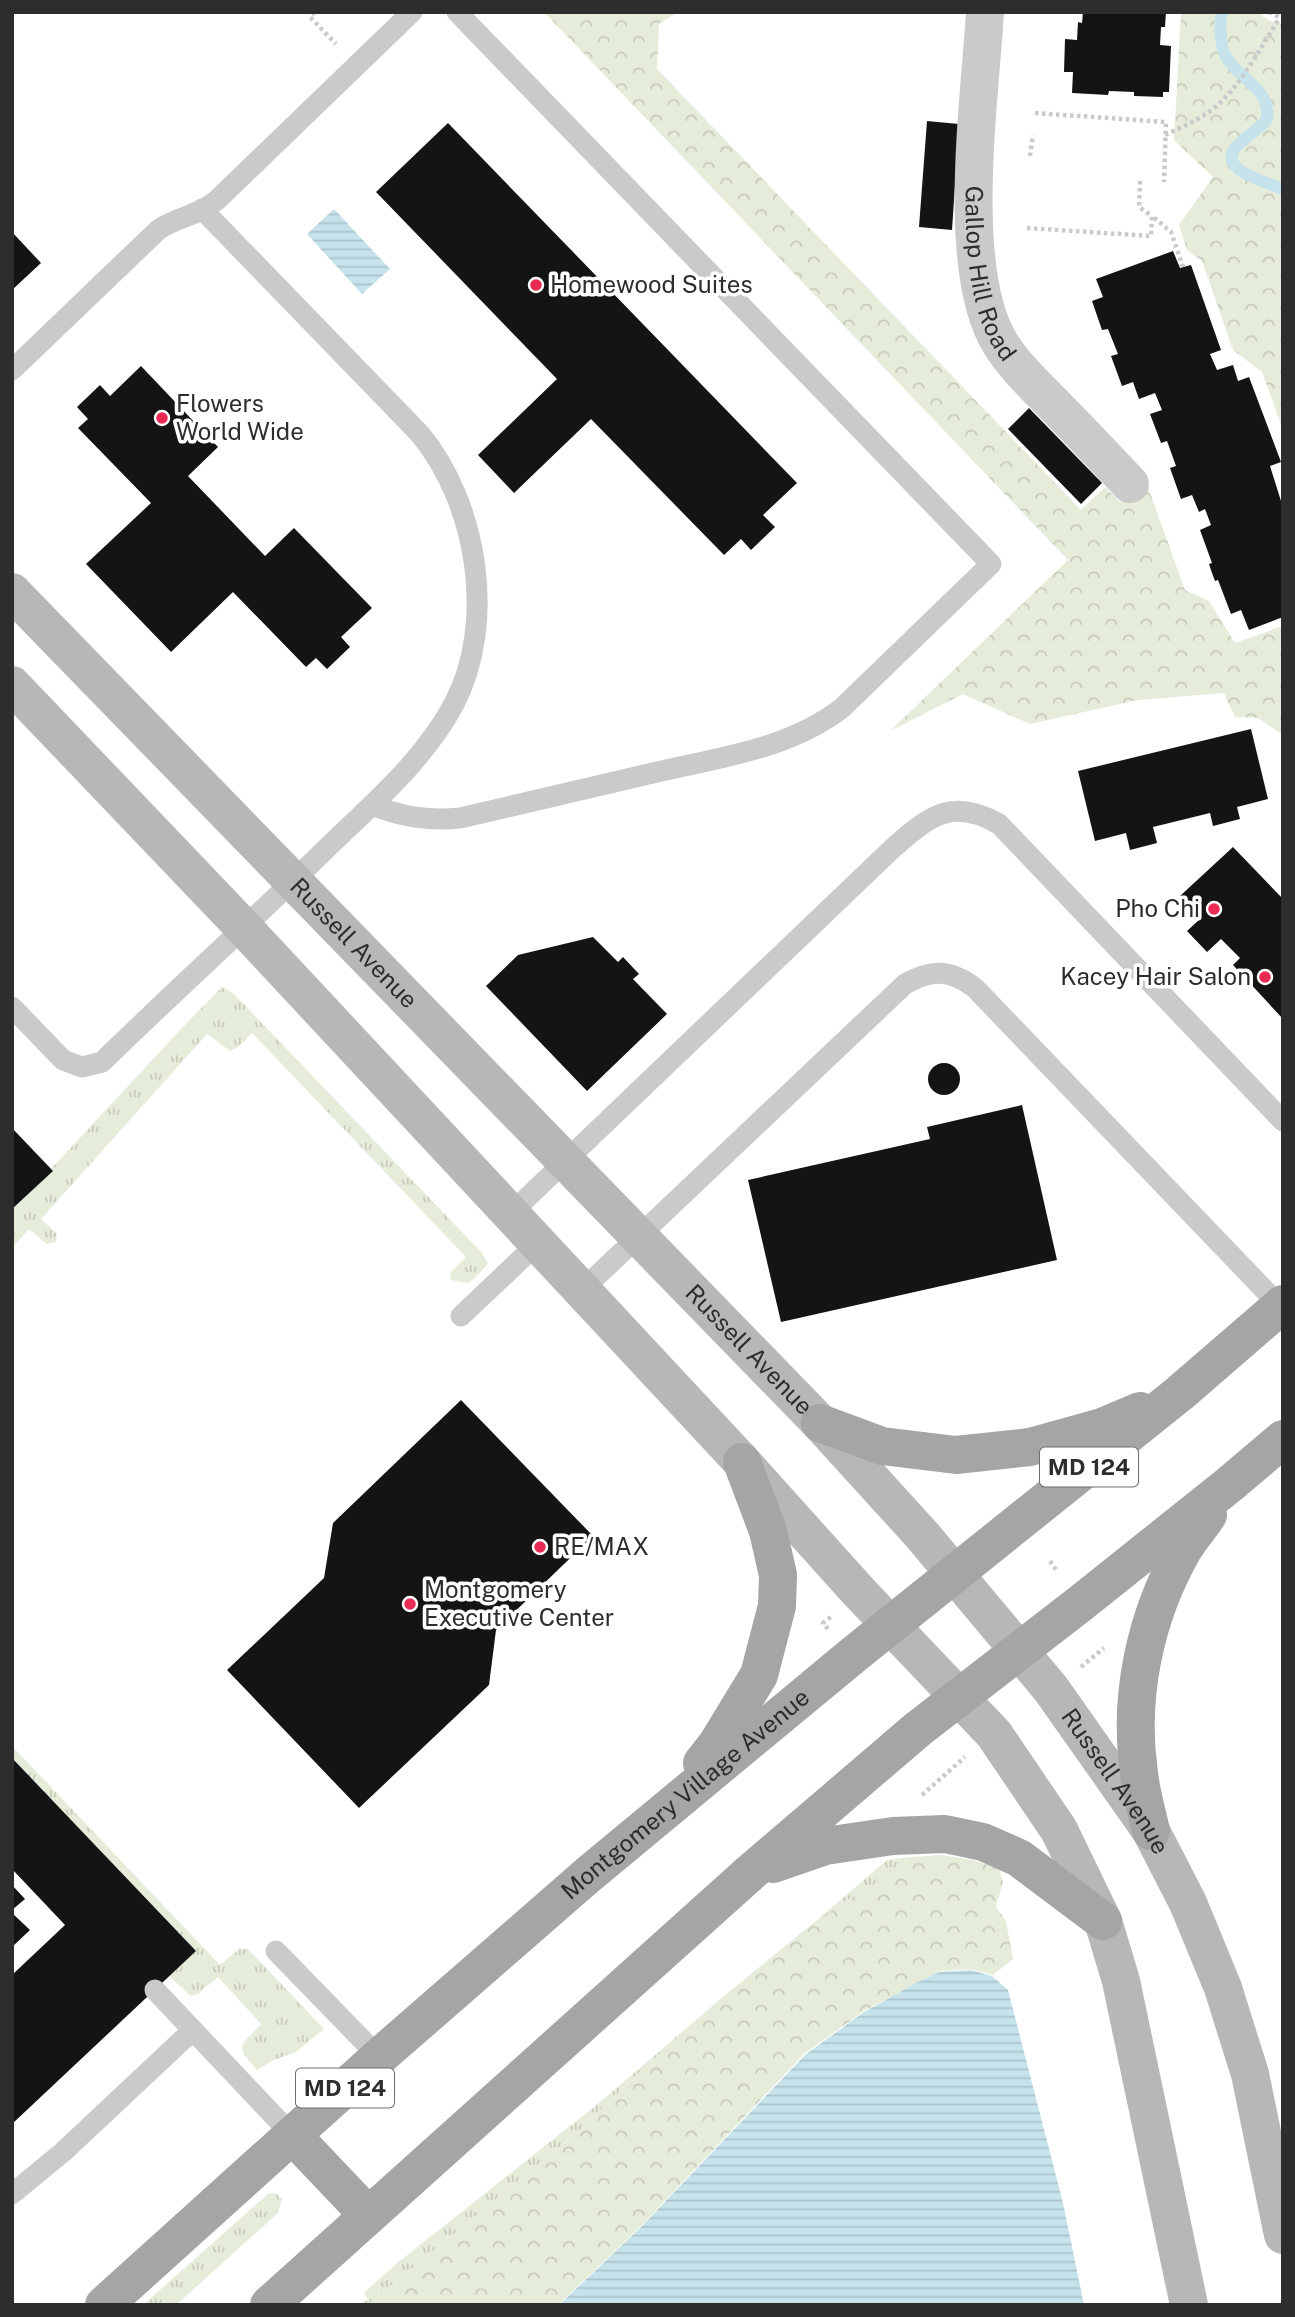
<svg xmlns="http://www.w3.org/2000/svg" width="1295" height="2317" font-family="'Public Sans',sans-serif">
<defs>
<pattern id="grass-tufts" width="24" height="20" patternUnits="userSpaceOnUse" patternTransform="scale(1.75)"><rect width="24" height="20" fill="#e6ecda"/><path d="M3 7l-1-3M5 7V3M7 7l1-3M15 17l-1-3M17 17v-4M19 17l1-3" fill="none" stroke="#c6cbbb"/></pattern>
<pattern id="forest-crowns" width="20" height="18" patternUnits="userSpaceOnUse" patternTransform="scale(1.75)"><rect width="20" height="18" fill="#e6ecda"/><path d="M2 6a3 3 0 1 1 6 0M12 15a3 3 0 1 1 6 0" fill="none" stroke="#c6cbbb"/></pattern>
<pattern id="water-rules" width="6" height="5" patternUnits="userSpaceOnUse" patternTransform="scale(1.75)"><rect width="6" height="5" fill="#c6e3ec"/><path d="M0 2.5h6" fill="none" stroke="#aac3cb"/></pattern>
</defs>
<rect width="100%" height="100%" fill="#fff"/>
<path fill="url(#grass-tufts)" d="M222,987L234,994L482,1253L488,1264L475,1278L467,1283L451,1280L450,1273L466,1257L252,1033L237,1048L230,1051L207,1034L41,1219L57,1234L56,1242L47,1244L29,1229L12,1248V1209L52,1171L51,1169L181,1029Z
M12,1746L220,1965L239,1949H248L324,2029L296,2052L274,2060L257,2070C233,2044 241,2047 261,2024L218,1977L198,1994L191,1996L169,1976L195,1951L12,1758Z
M910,1857L892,1881L868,1887L817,1920L887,1860Z
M718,2001L625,2086L578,2132L367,2305H361L368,2299L364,2293L396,2264L599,2103Z
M269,2193L277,2194L282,2199L278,2213L176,2305H143Z"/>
<path fill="url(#forest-crowns)" d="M544,12H678L659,24L657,69L1081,510L1105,487L1120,502L1145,479L1185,590L1209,601L1235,643L1283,626V735L1258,718L1235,717L1224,693L1138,700L1030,724L963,694L890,731L1068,560Z
M1181,12H1257L1270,21L1283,24V430L1262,372L1233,350L1202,261L1187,250L1179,225L1213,177L1174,140Z
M941,1855L973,1860L999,1869L1003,1882L996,1907L1006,1921L1013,1959L993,1975L971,1969L940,1971L864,2011L804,2054L640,2227L558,2305H367L578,2132L625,2086L718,2001L817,1920L868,1887L892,1881L910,1857Z"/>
<path fill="url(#water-rules)" d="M334,209L390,269L362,294L307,234Z
M971,1970L992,1976L1008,1990L1063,2203L1084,2305H559L640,2228L805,2055L864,2012L916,1983L939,1972Z"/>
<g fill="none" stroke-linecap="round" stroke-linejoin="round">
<path stroke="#c6e3ec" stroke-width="12" d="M1222,12C1219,26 1220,44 1226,57C1240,81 1271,87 1267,120C1258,129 1247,136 1238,145C1213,170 1268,182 1283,189"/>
</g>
<path fill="#141414" d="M1083,12H1166L1165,27H1161L1160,45L1171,46L1169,92H1163V97L1134,96V92L1109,91L1108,95L1072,93L1073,72H1064L1065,39L1077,40L1078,22L1082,23Z
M927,121L959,124L952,230L919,227Z
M448,123L797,483L763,515L775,527L751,550L741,539L724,555L591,419L514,493L478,455L557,379L376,192Z
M12,232L41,263L12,290Z
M1173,251L1180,268L1191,265L1221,350L1210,354L1217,370L1233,365L1238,381L1249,377L1281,462L1270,466L1281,501L1283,500V617L1249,630L1241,610L1231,614L1218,580L1215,581L1212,573L1209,564L1212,563L1200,530L1211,525L1205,509L1199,512L1192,495L1181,499L1170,468L1176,466L1167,441L1161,443L1150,414L1162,410L1155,393L1139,399L1133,382L1122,386L1111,356L1118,354L1108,329L1102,330L1092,301L1103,297L1096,279Z
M141,366L218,447L188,476L265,556L294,528L372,608L341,637L350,647L327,669L316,658L306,667L233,592L171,652L86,564L151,503L78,428L88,419L77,407L100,385L110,396Z
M1029,408L1102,483L1081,504L1008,429Z
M1251,729L1268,799L1237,807L1240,819L1213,826L1210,813L1153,827L1157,843L1130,850L1126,833L1095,841L1078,771Z
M1233,847L1283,899V1019L1233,965L1240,958L1221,939L1207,952L1187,931L1201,918L1180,896Z
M593,937L618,962L623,957L639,974L633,979L667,1014L587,1091L486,986L518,955Z
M928 1079a16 16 0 1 1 32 0a16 16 0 1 1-32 0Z
M1022,1105L1057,1260L781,1322L748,1180L930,1139L927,1127Z
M12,1128L53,1171L12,1209Z
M461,1400L593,1536L496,1630L489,1685L359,1808L227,1670L324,1578L333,1523Z
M12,1758L196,1951L12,2124V1975L65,1925L12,1869Z
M12,1885L25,1899L12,1910Z
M12,1913L30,1930L12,1947Z"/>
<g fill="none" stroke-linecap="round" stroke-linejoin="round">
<path stroke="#cacaca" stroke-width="4.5" stroke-dasharray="3.5 3.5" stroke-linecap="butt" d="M314,12L310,17L336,44
M1269,12L1283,19
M1035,113L1166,122L1164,182
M1165,135C1182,127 1199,120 1214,108C1241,86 1260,48 1279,19
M1030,156L1033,135
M1140,181L1139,207L1152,216
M1027,228L1151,236L1152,216L1171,232L1183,267
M1050,1561L1057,1571
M828,1629L823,1623L832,1616
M1081,1667L1104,1648
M922,1795L965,1757"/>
<path stroke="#cacaca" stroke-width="21" d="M12,370L158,230C176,217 200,215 217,200L412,12
M372,805C402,817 428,821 460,818C526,803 592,787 657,772C721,757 789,749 842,708L991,564L457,12
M12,1007L63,1060L82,1067L102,1062C176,990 251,922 325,850C371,805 423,762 454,704C497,622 477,503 420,434L202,209
M510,1214L893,848C930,816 951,797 999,824L1283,1121
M582,1290L905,984C932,969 950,969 975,988L1280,1306
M461,1316L538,1243
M276,1951L379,2057
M155,1990L293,2136
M12,2194L63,2152L193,2030"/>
<path stroke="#cacaca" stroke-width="38" id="s1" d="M985,12C980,99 955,269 1000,343C1016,369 1039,389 1060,411C1084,435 1106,459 1130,484"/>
<g stroke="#b7b7b7" stroke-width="38">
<path id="s2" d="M12,592L820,1423L922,1535L1051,1689L1151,1831L1188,1903L1223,1988L1250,2074L1283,2235"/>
<path d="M12,685L244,928L742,1462L859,1592L994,1734L1059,1830L1103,1921L1121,1981L1189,2305"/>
</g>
<g stroke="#a5a5a5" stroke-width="38">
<path d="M820,1423L882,1446L956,1455L1030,1447L1102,1427L1140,1411"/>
<path d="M702,1763L717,1744L759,1675L777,1606L778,1575L768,1531L742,1462"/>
<path d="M1151,1831C1147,1812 1141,1793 1139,1773C1128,1697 1145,1617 1183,1550C1190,1538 1200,1527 1208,1515"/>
<path d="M773,1864L825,1846L893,1836L945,1834L983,1842L1019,1858L1103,1921"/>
<path d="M293,2136L368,2215"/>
<path id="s3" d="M104,2305L379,2057L589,1874L852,1656L1180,1393L1283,1304"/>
<path d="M269,2305L751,1872L918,1729L1081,1603L1230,1484L1283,1439"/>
</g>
</g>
<g fill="#ea2a54" stroke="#fff" stroke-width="2.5">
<circle cx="536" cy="285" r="7"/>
<circle cx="162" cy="418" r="7"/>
<circle cx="1214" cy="909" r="7"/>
<circle cx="1265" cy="977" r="7"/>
<circle cx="540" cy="1547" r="7"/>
<circle cx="410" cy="1604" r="7"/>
</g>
<g text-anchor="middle" stroke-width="7" stroke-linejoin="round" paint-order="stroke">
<g fill="#fff" stroke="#6c6c6c" stroke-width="2">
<rect x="1040" y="1447.5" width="98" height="39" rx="5"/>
<rect x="296" y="2068.5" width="98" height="39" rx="5"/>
</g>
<g font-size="23" font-weight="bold" fill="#2d2d2d">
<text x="1089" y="1475">MD 124</text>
<text x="345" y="2096">MD 124</text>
</g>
<g font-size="24" fill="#2d2d2d" stroke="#fff">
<text dy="8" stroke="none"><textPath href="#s1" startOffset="264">Gallop Hill Road</textPath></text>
<text dy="8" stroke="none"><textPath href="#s2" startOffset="490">Russell Avenue</textPath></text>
<text dy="8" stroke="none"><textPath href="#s2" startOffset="1057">Russell Avenue</textPath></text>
<text dy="8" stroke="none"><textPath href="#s2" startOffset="1624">Russell Avenue</textPath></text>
<text dy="8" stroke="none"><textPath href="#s3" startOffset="774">Montgomery Village Avenue</textPath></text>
</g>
<g font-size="24" fill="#2d2d2d" stroke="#fff" text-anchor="start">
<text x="550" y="293">Homewood Suites</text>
<text x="176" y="412">Flowers<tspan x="176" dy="28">World Wide</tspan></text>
<text x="1200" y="917" text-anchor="end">Pho Chi</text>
<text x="1251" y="985" text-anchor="end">Kacey Hair Salon</text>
<text x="554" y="1555">RE/MAX</text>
<text x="424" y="1598">Montgomery<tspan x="424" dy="28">Executive Center</tspan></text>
</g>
</g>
<rect width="1295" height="2317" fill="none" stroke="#2d2d2d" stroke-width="28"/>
</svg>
